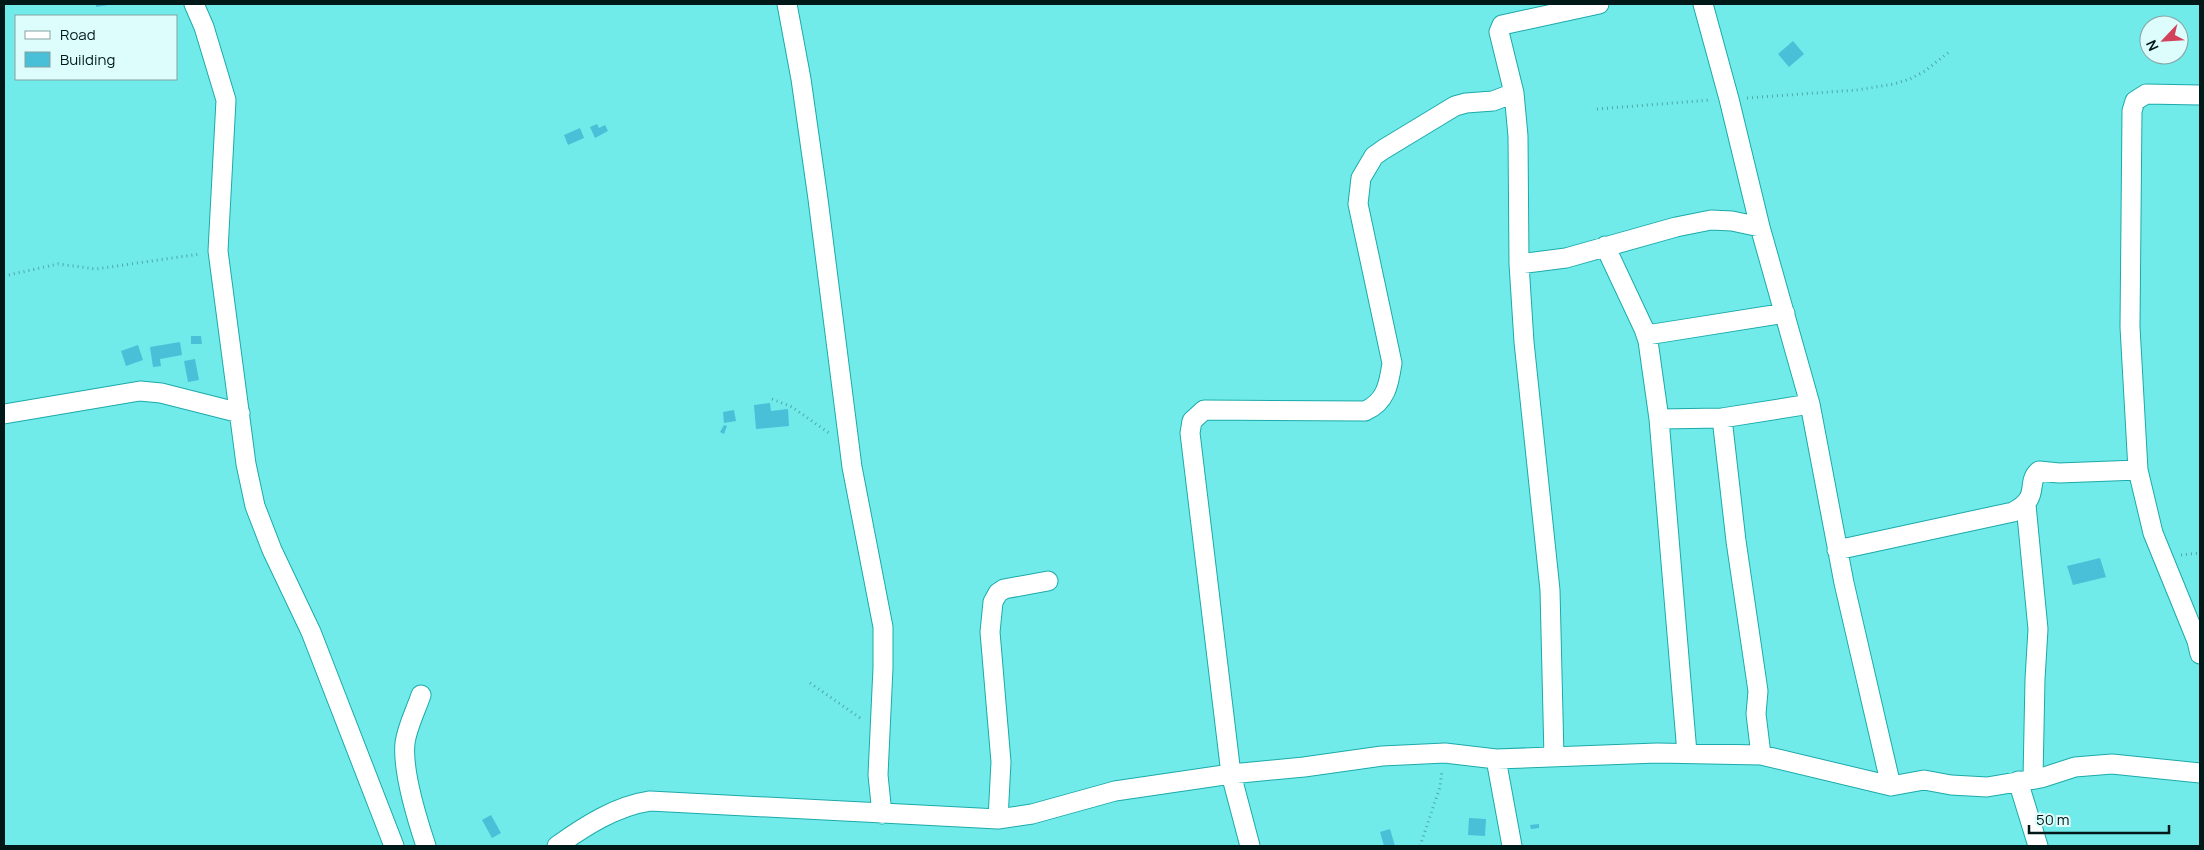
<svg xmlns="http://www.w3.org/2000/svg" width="2204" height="850" font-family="Manrope,sans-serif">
<rect width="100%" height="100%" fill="#71ebea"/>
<path fill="#49bfd8" d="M96,4H108V5L96,7Z
M1793,41L1804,54L1789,67L1778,54Z
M597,124L599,128L605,125L608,131L595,138L590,127Z
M580,128L584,138L568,145L564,135Z
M191,336H201L202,344H191Z
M180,342L182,355L160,359L161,366L153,367L150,347Z
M138,345L143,360L126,366L121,351Z
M195,359L199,380L188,382L184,361Z
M770,403L771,411L788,409L789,426L756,429L754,405Z
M734,410L736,421L724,423L723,412Z
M724,425L727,426L724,434L720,432Z
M2100,558L2106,577L2073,585L2067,566Z
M491,815L501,833L492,838L482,820Z
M1469,818L1486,819L1485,836L1468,835Z
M1539,824V828L1531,829L1530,825Z
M1390,829L1395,846H1384L1380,832Z"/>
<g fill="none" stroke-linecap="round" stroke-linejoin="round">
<g stroke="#1caaaa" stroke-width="21">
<path id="minor" d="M194,4L204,27L226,100L218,251L246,464L255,506L272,550L311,632L394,846
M787,4L801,79L818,199L852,467L883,627V668L878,775L882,814
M1703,4L1729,99L1760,227L1810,404L1844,583L1891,786
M2200,95L2146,94L2135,101L2132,111L2130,327L2138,470L2153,533L2197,641L2200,654
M1605,246L1644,329L1648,341L1659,419L1687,753
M1519,264L1566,258L1676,227L1711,220L1732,221L1760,227
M1647,335L1785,313
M4,414L140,391L161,393L240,413
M1722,418L1736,541L1758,691L1756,714L1761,755
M1659,419L1722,418L1810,404
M2026,505L2038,629L2035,679L2033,779
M1837,550L2013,512C2042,497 2025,483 2039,471L2059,473L2138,470
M421,695C416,710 407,727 405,743C402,772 417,819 426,846
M1554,757L1550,590L1524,342L1519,264L1518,136L1514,93L1499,32L1502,25L1599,4
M1496,759L1512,846
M2018,781L2038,846
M998,819L1001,762L990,632L993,602L998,593L1004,589L1048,581
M557,846C585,826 616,806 650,801L998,819L1032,814L1115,791L1231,774L1304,767L1382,756L1445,753L1496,759L1657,753L1761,755L1891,786L1924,780L1951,785L1987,787L2041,778L2075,767L2112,764L2200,773
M1250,846L1231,774L1190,433L1192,421L1204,410L1365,411C1386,402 1389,384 1392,363L1358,204L1361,178L1374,156L1384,149L1455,106L1466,103L1493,101L1514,93"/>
</g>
<path stroke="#4da8a8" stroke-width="3" stroke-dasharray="1 4" stroke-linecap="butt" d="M1747,98L1857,90L1894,84L1910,79L1925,71L1949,52
M1597,109L1711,100
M4,276L58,264L96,269L200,254
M772,399L792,407L829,433
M2181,555L2200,553
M810,683L863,720
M1420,846L1440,787L1442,770"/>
<use href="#minor" stroke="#fff" stroke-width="19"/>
</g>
<rect width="2204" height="850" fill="none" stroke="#001818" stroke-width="10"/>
<rect x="15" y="15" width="162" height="65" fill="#ddfdfc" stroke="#85a1a1"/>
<rect x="25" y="31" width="25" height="8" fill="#ffffff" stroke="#85a1a1"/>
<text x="60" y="40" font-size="15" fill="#001818">Road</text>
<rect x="25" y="52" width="25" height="15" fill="#49bfd8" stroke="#85a1a1"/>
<text x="60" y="65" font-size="15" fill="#001818">Building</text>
<g transform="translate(2164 40) rotate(245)"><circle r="24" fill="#ddfdfc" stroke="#85a1a1"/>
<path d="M0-4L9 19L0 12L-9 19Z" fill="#d2425b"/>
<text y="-8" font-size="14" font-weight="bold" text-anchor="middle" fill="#001818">N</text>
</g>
<path d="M2029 825v8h140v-8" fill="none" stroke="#001818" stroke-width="2.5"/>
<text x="2036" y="825" font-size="15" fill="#001818" stroke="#ddfdfc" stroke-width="4" paint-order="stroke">50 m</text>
</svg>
